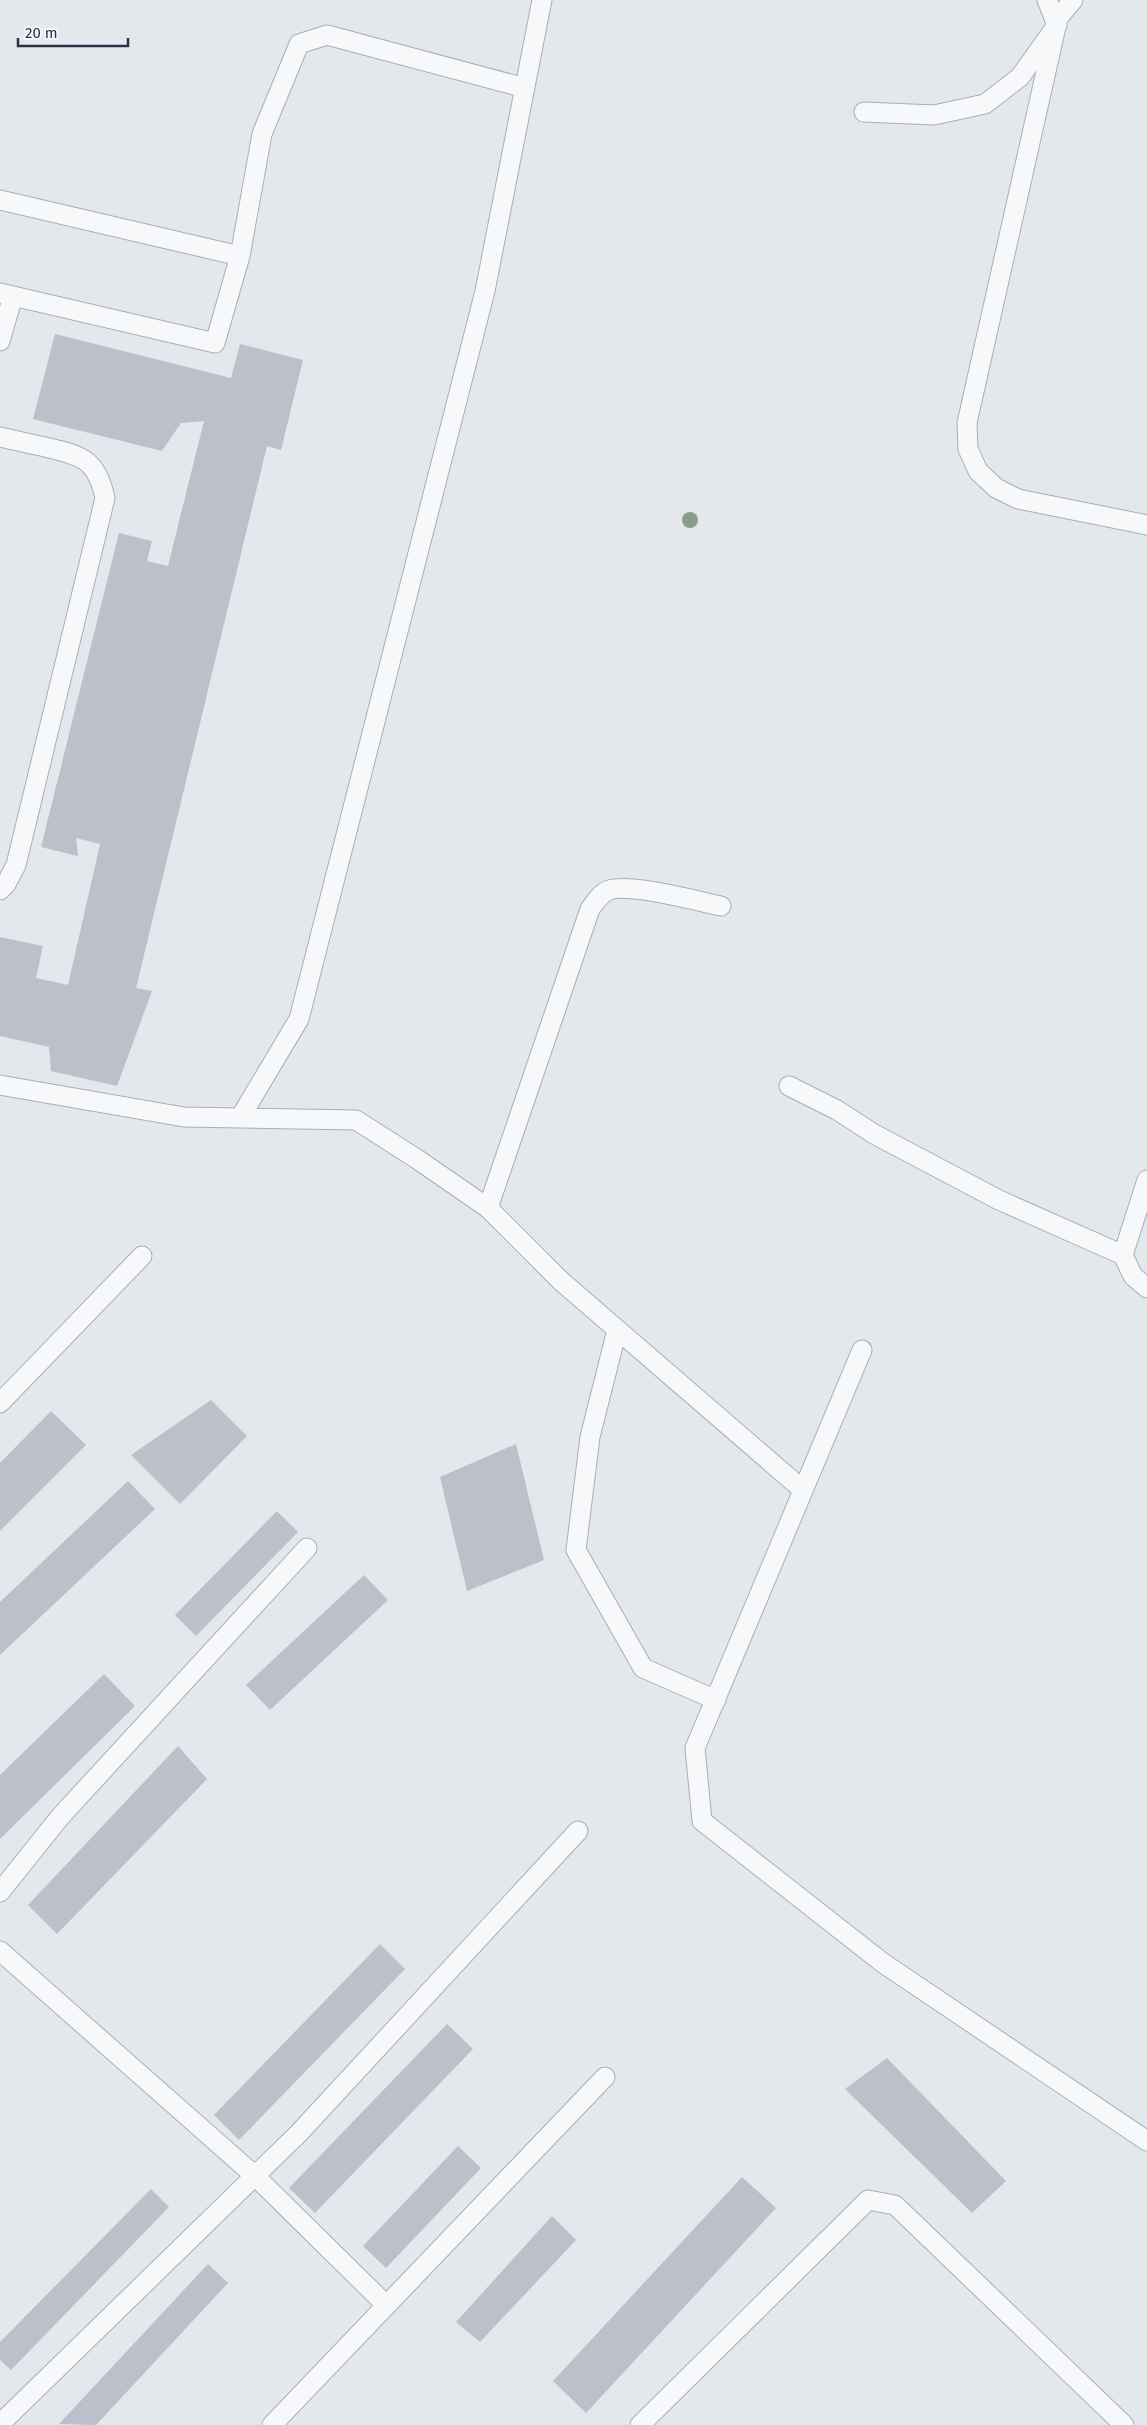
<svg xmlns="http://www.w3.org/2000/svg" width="1147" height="2425" font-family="'Fira Sans',sans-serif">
<rect width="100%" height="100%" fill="#e4e7ec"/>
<path fill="#bbc0ca" d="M55,334L231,378L240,344L303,360L281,450L267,446L136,988L152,991L117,1086L51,1071L49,1047L0,1036V937L43,946L36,978L68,985L100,844L76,838L78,856L41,847L119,533L152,541L147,561L168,566L204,421L181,423L162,451L33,419Z
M211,1400L247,1436L180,1504L131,1455Z
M51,1411L86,1445L0,1531V1463Z
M516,1444L544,1560L467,1591L440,1477Z
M128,1481L155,1509L0,1655V1602Z
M277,1511L298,1532L196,1636L175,1615Z
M364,1575L388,1600L270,1710L246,1685Z
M104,1674L135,1706L0,1839V1775Z
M178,1746L207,1779L57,1934L28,1905Z
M380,1944L405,1969L239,2140L214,2115Z
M447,2024L473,2049L315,2213L289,2188Z
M887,2058L1006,2181L972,2213L845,2089Z
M458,2146L481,2168L386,2268L363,2246Z
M742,2177L776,2208L586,2413L553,2381Z
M151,2189L169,2207L11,2370L0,2360V2342Z
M552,2216L576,2240L480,2342L456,2322Z
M208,2264L228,2283L96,2425L59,2424Z"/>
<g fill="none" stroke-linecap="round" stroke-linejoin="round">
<g stroke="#a9aeb7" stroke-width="21">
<path id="lane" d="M1073,0L1058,18L967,423L968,449L978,471L996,488L1018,499L1147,525
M864,112L934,115L985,104L1020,77L1057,25L1047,0
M0,200L240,256
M0,293L215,343L240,256L262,134L299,44L327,35L525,88
M0,341L13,296
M0,437C16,441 33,444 49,448C84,456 97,461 105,498L16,865L6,884L0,890
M0,1085L184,1117L356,1120L417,1159L488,1208L561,1281L803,1490
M789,1086L837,1110L874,1134L999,1200L1123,1255
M240,1118L299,1019L485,291L542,0
M1147,1180L1123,1255L1133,1276L1147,1288
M488,1208L590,909C595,902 601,893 609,890C631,883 696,901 721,906
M617,1330L590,1437L576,1550L643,1668L716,1700
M862,1350L695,1748L702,1821L883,1963L1147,2141
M0,1403L142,1256
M0,1892L60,1817L307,1548
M0,1951L254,2175L386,2305
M0,2424L299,2133L578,1831
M272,2425L605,2077
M640,2425L868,2200L895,2205L1124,2425"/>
</g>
<use href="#lane" stroke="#f7f8fa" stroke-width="19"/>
</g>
<circle fill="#899d89" cx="690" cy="520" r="8"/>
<path d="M18 38v8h110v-8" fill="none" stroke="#2b3445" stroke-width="2.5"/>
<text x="25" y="38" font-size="15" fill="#2b3445" stroke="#f4f6f9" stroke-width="4" paint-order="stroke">20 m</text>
</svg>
